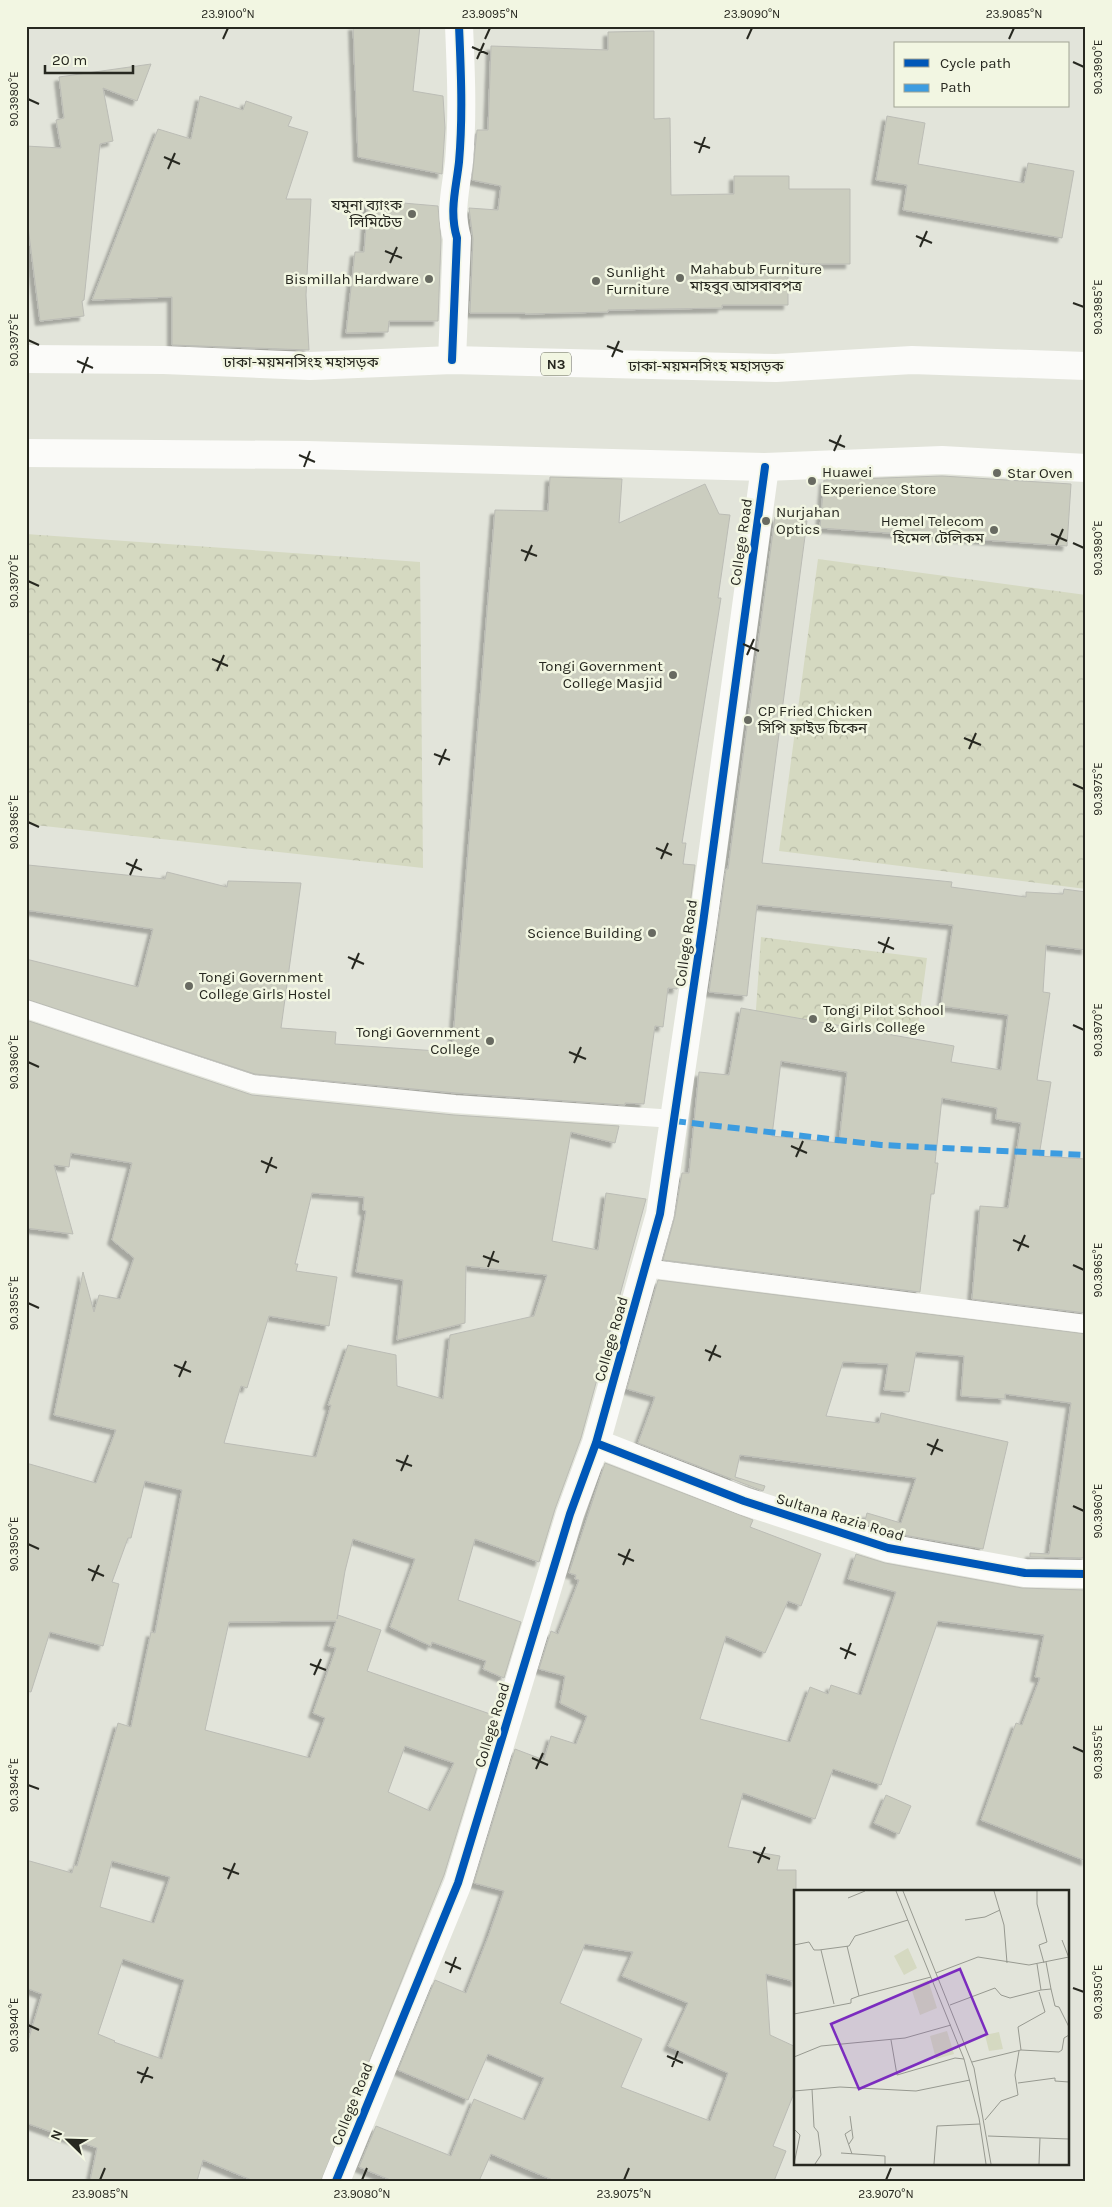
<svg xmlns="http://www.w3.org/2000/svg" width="1112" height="2207" font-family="Karla,'Noto Sans Bengali',sans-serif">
<defs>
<pattern id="park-crowns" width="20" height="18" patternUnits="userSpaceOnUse" patternTransform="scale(1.25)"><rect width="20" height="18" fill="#d5d9c1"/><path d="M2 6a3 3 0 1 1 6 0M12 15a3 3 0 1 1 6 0" fill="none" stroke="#b7baa6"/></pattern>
<filter id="shadow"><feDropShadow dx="-4.5" dy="4.5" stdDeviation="1" flood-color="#0004"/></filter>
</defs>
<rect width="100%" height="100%" fill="#e2e4da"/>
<path fill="url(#park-crowns)" d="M26,534L420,562L423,868L26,824Z
M818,559L1086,595V889L779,851Z
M761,937L927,958L918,1026L877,1024L873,1051L754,1038Z"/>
<path fill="#cbcdbf" stroke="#bbbcb5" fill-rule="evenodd" filter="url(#shadow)" d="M353,26H420L413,91L443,96L445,128L442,174L358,157Z
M654,31V119L670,118L671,195L734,194V176H789V189H850V264H788V305H722V308L608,310V312L525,314V313H470L473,239L469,208L498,210L501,186L472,180L477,130H488L491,46L608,50V32Z
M151,64L137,101L103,88L113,141L100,144L84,300L82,301L84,316L40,321L26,211V146L61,148L56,120L64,118L59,77Z
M200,96L243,110L246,101L292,117L288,126L308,132L286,199H311L306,295L309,350L172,345V297L92,300L158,129L191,139Z
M887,116L925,123L918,164L1024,183L1028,163L1074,171L1062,238L903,210L907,185L876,180Z
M368,200L438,206L441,240L438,321H389L388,332L346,333L355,252H364Z
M942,476L1071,484L1067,546L820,528L824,480Z
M550,477L622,479L619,523L705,484L719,514L730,515L718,598H721L682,843H686L683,864L695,865L688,921L677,989L668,988L663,1027L655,1026L644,1104L625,1103V1105L456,1093L255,1074L26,999V959L138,987L153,929L26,910L28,865L165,879L167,872L227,887L228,881L301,883L281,1028L336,1032L335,1044L452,1052L495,510L548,511Z
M775,517L807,521L762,863L952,882L951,887L1026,897V892L1063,894L1064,889L1086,892V950L1046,945L1043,992L1050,993L1037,1080L1051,1082L1039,1156L1086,1159V1313L972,1299L980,1206L1008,1208L1021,1123L996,1119L997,1108L942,1098L935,1163H938L934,1194H931L920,1292L663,1260L675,1216L682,1173H689L699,1072L729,1075L741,1008L954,1046L951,1062L1001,1070L1008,1015L941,1006L953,925L757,905L747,996L709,992L726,869H728ZM781,1061L847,1072L839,1143L772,1136Z
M26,1020L252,1095L454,1115L619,1126L615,1143L571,1132L552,1241L598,1250L606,1193L646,1199L581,1438L555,1509L539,1562L475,1539L458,1600L521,1622L504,1678L483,1669L486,1661L432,1642L431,1646L390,1627L415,1559L353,1539L345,1571L337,1619L338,1615L381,1630L367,1671L493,1715L444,1875L321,2181H254L203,2160L197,2181H90L97,2148L26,2123V2048L42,1994L26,1988V1860L72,1873L74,1865L77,1866L118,1723L131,1727L151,1632L155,1633L182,1490L145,1481L131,1538H128L112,1582L119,1584L103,1646L50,1632L31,1692L26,1691V1463L96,1483L116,1430L54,1415L83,1272L94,1312L99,1295L120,1299L134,1258L112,1240L132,1163L71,1153L69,1167L54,1165L73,1234L26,1228ZM312,1193L364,1197L363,1210L366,1211L356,1272L403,1280L397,1340L465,1323L466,1266L547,1275L534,1316L450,1335L443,1399L397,1386L396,1355L348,1345L328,1405H331L316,1457L224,1443L241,1386L247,1388L269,1316L329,1326L337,1277L296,1271L298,1264H295ZM336,1621L328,1646L336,1648L313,1713L325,1718L310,1758L205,1730L229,1622ZM405,1746L454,1763L430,1811L388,1792ZM112,1861L170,1877L154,1923L100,1907ZM123,1959L184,1980L162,2059L114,2042L115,2041L98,2034Z
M658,1280L1086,1334V1558L1030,1557V1553L1049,1554L1071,1403L1005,1394V1399L961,1396L964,1356L916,1352L909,1392L884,1390L888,1364L843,1362L826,1416L879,1423L881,1413L1008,1442L983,1549L892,1533L864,1524L867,1513L901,1523L916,1478L740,1455L735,1477L765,1486L763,1491L638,1443L655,1397L627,1389Z
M605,1463L753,1520L750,1527L821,1554L801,1606L788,1601L765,1653L726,1636L700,1719L790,1742L810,1687L828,1694L831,1685L861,1695L896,1592L848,1579L856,1554L885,1563L1022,1588L1085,1590L1086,1861L981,1820L1016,1723L1022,1725L1040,1678L1035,1677L1044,1635L938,1621L881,1785L833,1769L815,1819L743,1793L728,1847L780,1856L777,1870H796V1982L766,1974L770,2035L796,2047V2088L773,2146L786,2151L774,2181H555L491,2154L479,2181H393L359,2167L376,2126L451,2156L474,2099L525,2120L544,2078L488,2054L468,2100L398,2070L435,1980L466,1993L488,1937L504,1891L474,1883L515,1749L544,1760L551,1736L576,1744L587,1716L560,1703L565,1676L539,1669L551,1631L558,1634L579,1580L575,1579L576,1575L569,1573ZM585,1944L633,1952L622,1976L688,2003L668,2046L728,2073L710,2121L621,2087L642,2039L560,2003Z
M886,1795L911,1806L899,1834L874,1823Z"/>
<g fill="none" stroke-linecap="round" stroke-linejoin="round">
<path stroke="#fbfbf9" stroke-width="18" d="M26,1009L253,1084L455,1104L674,1119
M645,1268L1086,1324"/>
<path stroke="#fbfbf9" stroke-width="28" d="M452,360L457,238C449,211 456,189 459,162C463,117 461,71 459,26
M596,1443L744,1501L888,1548L1025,1573L1086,1574
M336,2181L458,1883L570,1514L596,1443L660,1214L703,923L765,467"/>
<path stroke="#fbfbf9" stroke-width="28" d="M26,359L164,360L310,366L452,360L776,368L912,360L1086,366
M26,453L307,455L765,467L942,460L1086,468"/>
<path stroke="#3d9ce0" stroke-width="6" stroke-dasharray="12 6" stroke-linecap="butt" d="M674,1121L881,1145L1086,1155"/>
<g stroke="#f2f6e2" stroke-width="11">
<path id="cycleway" d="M452,360L457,238C449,211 456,189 459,162C463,117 461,71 459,26
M596,1443L744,1501L888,1548L1025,1573L1086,1574
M336,2181L458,1883L570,1514L596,1443L660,1214L703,923L765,467"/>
</g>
<use href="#cycleway" stroke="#0057b8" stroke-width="8"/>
</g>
<path fill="none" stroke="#272820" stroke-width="2" d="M223,39L228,28M485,39L490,28M747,39L752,28M1009,39L1014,28M472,47L488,54M477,59L484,43M1073,62L1084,67M28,99L39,104M694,142L710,148M699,153L705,137M164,157L180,164M168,169L175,153M916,236L932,243M920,247L927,231M385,251L402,258M390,263L397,247M1073,303L1084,307M28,340L39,345M607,346L623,352M612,357L619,341M77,361L93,368M82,373L88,357M829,440L845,447M834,451L841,435M299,455L315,462M304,467L310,451M1051,534L1067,541M1073,543L1084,548M1056,545L1063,529M521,550L537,556M525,561L532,545M28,581L39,586M743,644L759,651M747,655L754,639M212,659L228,666M217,671L224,655M964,738L981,745M969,749L976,733M434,754L450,760M439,765L446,749M1073,784L1084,789M28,822L39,827M656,848L672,855M661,859L668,843M126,863L142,870M130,875L137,859M878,942L894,949M883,953L889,937M348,957L364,964M352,969L359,953M1073,1025L1084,1030M569,1052L586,1059M28,1062L39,1067M574,1063L581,1047M791,1146L807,1153M796,1157L803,1141M261,1161L277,1168M266,1173L272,1157M1013,1240L1029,1247M1018,1251L1025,1235M483,1256L499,1262M1073,1265L1084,1270M488,1267L494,1251M28,1303L39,1308M705,1350L721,1357M709,1361L716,1345M174,1365L191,1372M179,1377L186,1361M927,1444L943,1451M931,1455L938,1439M396,1460L412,1466M401,1471L408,1455M1073,1506L1084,1511M28,1544L39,1549M618,1554L634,1561M623,1565L630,1549M88,1569L104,1576M92,1581L99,1565M840,1648L856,1655M845,1659L851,1643M310,1664L326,1670M314,1675L321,1659M1073,1747L1084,1752M532,1758L548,1765M536,1769L543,1753M28,1785L39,1789M753,1852L770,1859M758,1863L765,1847M223,1868L239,1874M228,1879L235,1863M445,1962L461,1969M450,1973L456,1957M1073,1988L1084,1992M28,2025L39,2030M667,2056L683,2063M672,2067L678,2051M137,2072L153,2078M141,2083L148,2067M100,2180L105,2168M362,2180L367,2168M624,2180L629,2168M886,2180L891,2168"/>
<g fill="#686a61" stroke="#f2f6e2" stroke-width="2">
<circle cx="412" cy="214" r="5"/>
<circle cx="680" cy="278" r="5"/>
<circle cx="429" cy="279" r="5"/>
<circle cx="596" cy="281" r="5"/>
<circle cx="997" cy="473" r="5"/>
<circle cx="812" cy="481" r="5"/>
<circle cx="766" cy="521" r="5"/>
<circle cx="994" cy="530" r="5"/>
<circle cx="673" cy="675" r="5"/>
<circle cx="748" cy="720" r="5"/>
<circle cx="652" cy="933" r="5"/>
<circle cx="189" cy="986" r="5"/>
<circle cx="813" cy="1019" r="5"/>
<circle cx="490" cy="1041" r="5"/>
</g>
<g text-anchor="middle" stroke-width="5" stroke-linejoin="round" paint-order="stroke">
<rect fill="#f2f6e2" stroke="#64665a" stroke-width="1" x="541" y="352.5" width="30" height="23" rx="4"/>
<g font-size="14" font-weight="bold" fill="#272820">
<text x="556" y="369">N3</text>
</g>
<g font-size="15" fill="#272820" stroke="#f2f6e2" text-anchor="start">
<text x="402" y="210" text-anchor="end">যমুনা ব্যাংক<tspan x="402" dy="17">লিমিটেড</tspan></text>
<text x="690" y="274">Mahabub Furniture<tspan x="690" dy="17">মাহবুব আসবাবপত্র</tspan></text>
<text x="606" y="277">Sunlight<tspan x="606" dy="17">Furniture</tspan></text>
<text x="419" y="284" text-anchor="end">Bismillah Hardware</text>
<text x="822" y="477">Huawei<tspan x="822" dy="17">Experience Store</tspan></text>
<text x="1007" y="478">Star Oven</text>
<text x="776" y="517">Nurjahan<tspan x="776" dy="17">Optics</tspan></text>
<text x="984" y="526" text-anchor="end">Hemel Telecom<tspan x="984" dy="17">হিমেল টেলিকম</tspan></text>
<text x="663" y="671" text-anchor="end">Tongi Government<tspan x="663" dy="17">College Masjid</tspan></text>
<text x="758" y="716">CP Fried Chicken<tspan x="758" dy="17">সিপি ফ্রাইড চিকেন</tspan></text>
<text x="642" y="938" text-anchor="end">Science Building</text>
<text x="199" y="982">Tongi Government<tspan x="199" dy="17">College Girls Hostel</tspan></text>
<text x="823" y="1015">Tongi Pilot School<tspan x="823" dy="17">&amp; Girls College</tspan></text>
<text x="480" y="1037" text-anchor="end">Tongi Government<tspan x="480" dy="17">College</tspan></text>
</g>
<g font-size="15" fill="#272820" stroke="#f2f6e2">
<text x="301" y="367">ঢাকা-ময়মনসিংহ মহাসড়ক</text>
<text x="706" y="371">ঢাকা-ময়মনসিংহ মহাসড়ক</text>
<text transform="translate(741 542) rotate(-82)" y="5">College Road</text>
<text transform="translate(686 943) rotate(-82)" y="5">College Road</text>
<text transform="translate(611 1339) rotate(-74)" y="5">College Road</text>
<text transform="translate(840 1517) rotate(17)" y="5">Sultana Razia Road</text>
<text transform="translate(492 1725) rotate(-73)" y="5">College Road</text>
<text transform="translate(352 2104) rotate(-68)" y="5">College Road</text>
</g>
</g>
<g transform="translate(794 1890)">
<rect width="275" height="275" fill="#e2e4da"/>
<path d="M114,58L123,78L110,85L100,66ZM134,90L143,118L126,125L117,98ZM153,141L160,164L142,169L136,146ZM205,142L209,159L195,161L191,145Z" fill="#d5d9c1"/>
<path fill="none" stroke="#979990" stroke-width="1" d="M102,1L170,169L185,228L192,274M109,1L180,178L197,274M200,1L210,35L213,73M243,1V14L253,52L245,55L250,73M54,8L71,1M171,30L191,27L206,20M268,50L275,68M0,55L15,52L20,60H25L55,56L61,46L114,30M53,56L65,106M27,60L40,114M252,72L257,99M243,74L247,100L257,99L261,116L265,117L275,137M142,83L184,67L235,75L275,67M156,115L201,98L207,105L216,108L247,100M0,124L57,113V109L65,106L137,87M97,150L103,185L161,168L170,169M227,160L224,137L251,122L245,102M0,167L27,156L111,148L157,135M178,172L227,160L265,162L268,160L270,148L275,145M224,193L261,188V191L275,192M18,199L20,237L24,242L27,265L21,274M0,201L46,197L122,201L176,190M191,230L207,211L224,205L221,185L225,161M57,240L51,244L58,264M194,246L275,249M55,254L59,248L56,226M47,263L91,266V274M0,274L6,245L1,240M140,274L143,236L186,234M245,274L246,248"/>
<path fill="#7b2cbf" fill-opacity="0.15" stroke="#7b2cbf" stroke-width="2.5" d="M166,79L193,144L65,199L37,134Z"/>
<rect width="275" height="275" fill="none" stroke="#272820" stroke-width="2.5"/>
</g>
<rect width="1112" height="2207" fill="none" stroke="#f2f6e2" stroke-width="55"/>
<rect x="894" y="42" width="175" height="65" fill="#f2f6e2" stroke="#a1a494"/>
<rect x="904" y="59" width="25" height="8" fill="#0057b8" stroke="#a1a494"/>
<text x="940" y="68" font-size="15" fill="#272820">Cycle path</text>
<rect x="904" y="84" width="25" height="8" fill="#3d9ce0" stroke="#a1a494"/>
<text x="940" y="92" font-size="15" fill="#272820">Path</text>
<g transform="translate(68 2140) rotate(293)" stroke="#f2f6e2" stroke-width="4" paint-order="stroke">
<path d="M0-4L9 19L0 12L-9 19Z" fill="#272820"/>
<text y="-8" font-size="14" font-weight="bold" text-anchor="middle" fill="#272820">N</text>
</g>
<path d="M45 65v8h88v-8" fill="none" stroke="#272820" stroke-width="2.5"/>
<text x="52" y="65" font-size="15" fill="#272820" stroke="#f2f6e2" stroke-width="4" paint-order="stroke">20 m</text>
<rect x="28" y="28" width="1056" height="2152" fill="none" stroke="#272820" stroke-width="2"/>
<g font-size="12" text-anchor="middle" fill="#272820">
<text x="228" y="18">23.9100°N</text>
<text x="490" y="18">23.9095°N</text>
<text x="752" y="18">23.9090°N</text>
<text x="1014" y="18">23.9085°N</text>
<text transform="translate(1098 67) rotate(-90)" y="4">90.3990°E</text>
<text transform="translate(14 99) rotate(-90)" y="4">90.3980°E</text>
<text transform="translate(1098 307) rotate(-90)" y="4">90.3985°E</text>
<text transform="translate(14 340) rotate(-90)" y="4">90.3975°E</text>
<text transform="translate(1098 548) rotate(-90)" y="4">90.3980°E</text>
<text transform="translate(14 581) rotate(-90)" y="4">90.3970°E</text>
<text transform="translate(1098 789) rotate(-90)" y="4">90.3975°E</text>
<text transform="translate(14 822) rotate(-90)" y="4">90.3965°E</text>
<text transform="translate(1098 1030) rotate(-90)" y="4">90.3970°E</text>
<text transform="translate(14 1062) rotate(-90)" y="4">90.3960°E</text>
<text transform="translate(1098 1270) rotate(-90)" y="4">90.3965°E</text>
<text transform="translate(14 1303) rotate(-90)" y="4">90.3955°E</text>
<text transform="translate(1098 1511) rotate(-90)" y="4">90.3960°E</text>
<text transform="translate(14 1544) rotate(-90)" y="4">90.3950°E</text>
<text transform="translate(1098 1752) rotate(-90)" y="4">90.3955°E</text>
<text transform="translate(14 1785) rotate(-90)" y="4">90.3945°E</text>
<text transform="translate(1098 1992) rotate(-90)" y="4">90.3950°E</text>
<text transform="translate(14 2025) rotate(-90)" y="4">90.3940°E</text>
<text x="100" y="2198">23.9085°N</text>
<text x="362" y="2198">23.9080°N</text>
<text x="624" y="2198">23.9075°N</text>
<text x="886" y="2198">23.9070°N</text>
</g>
</svg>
